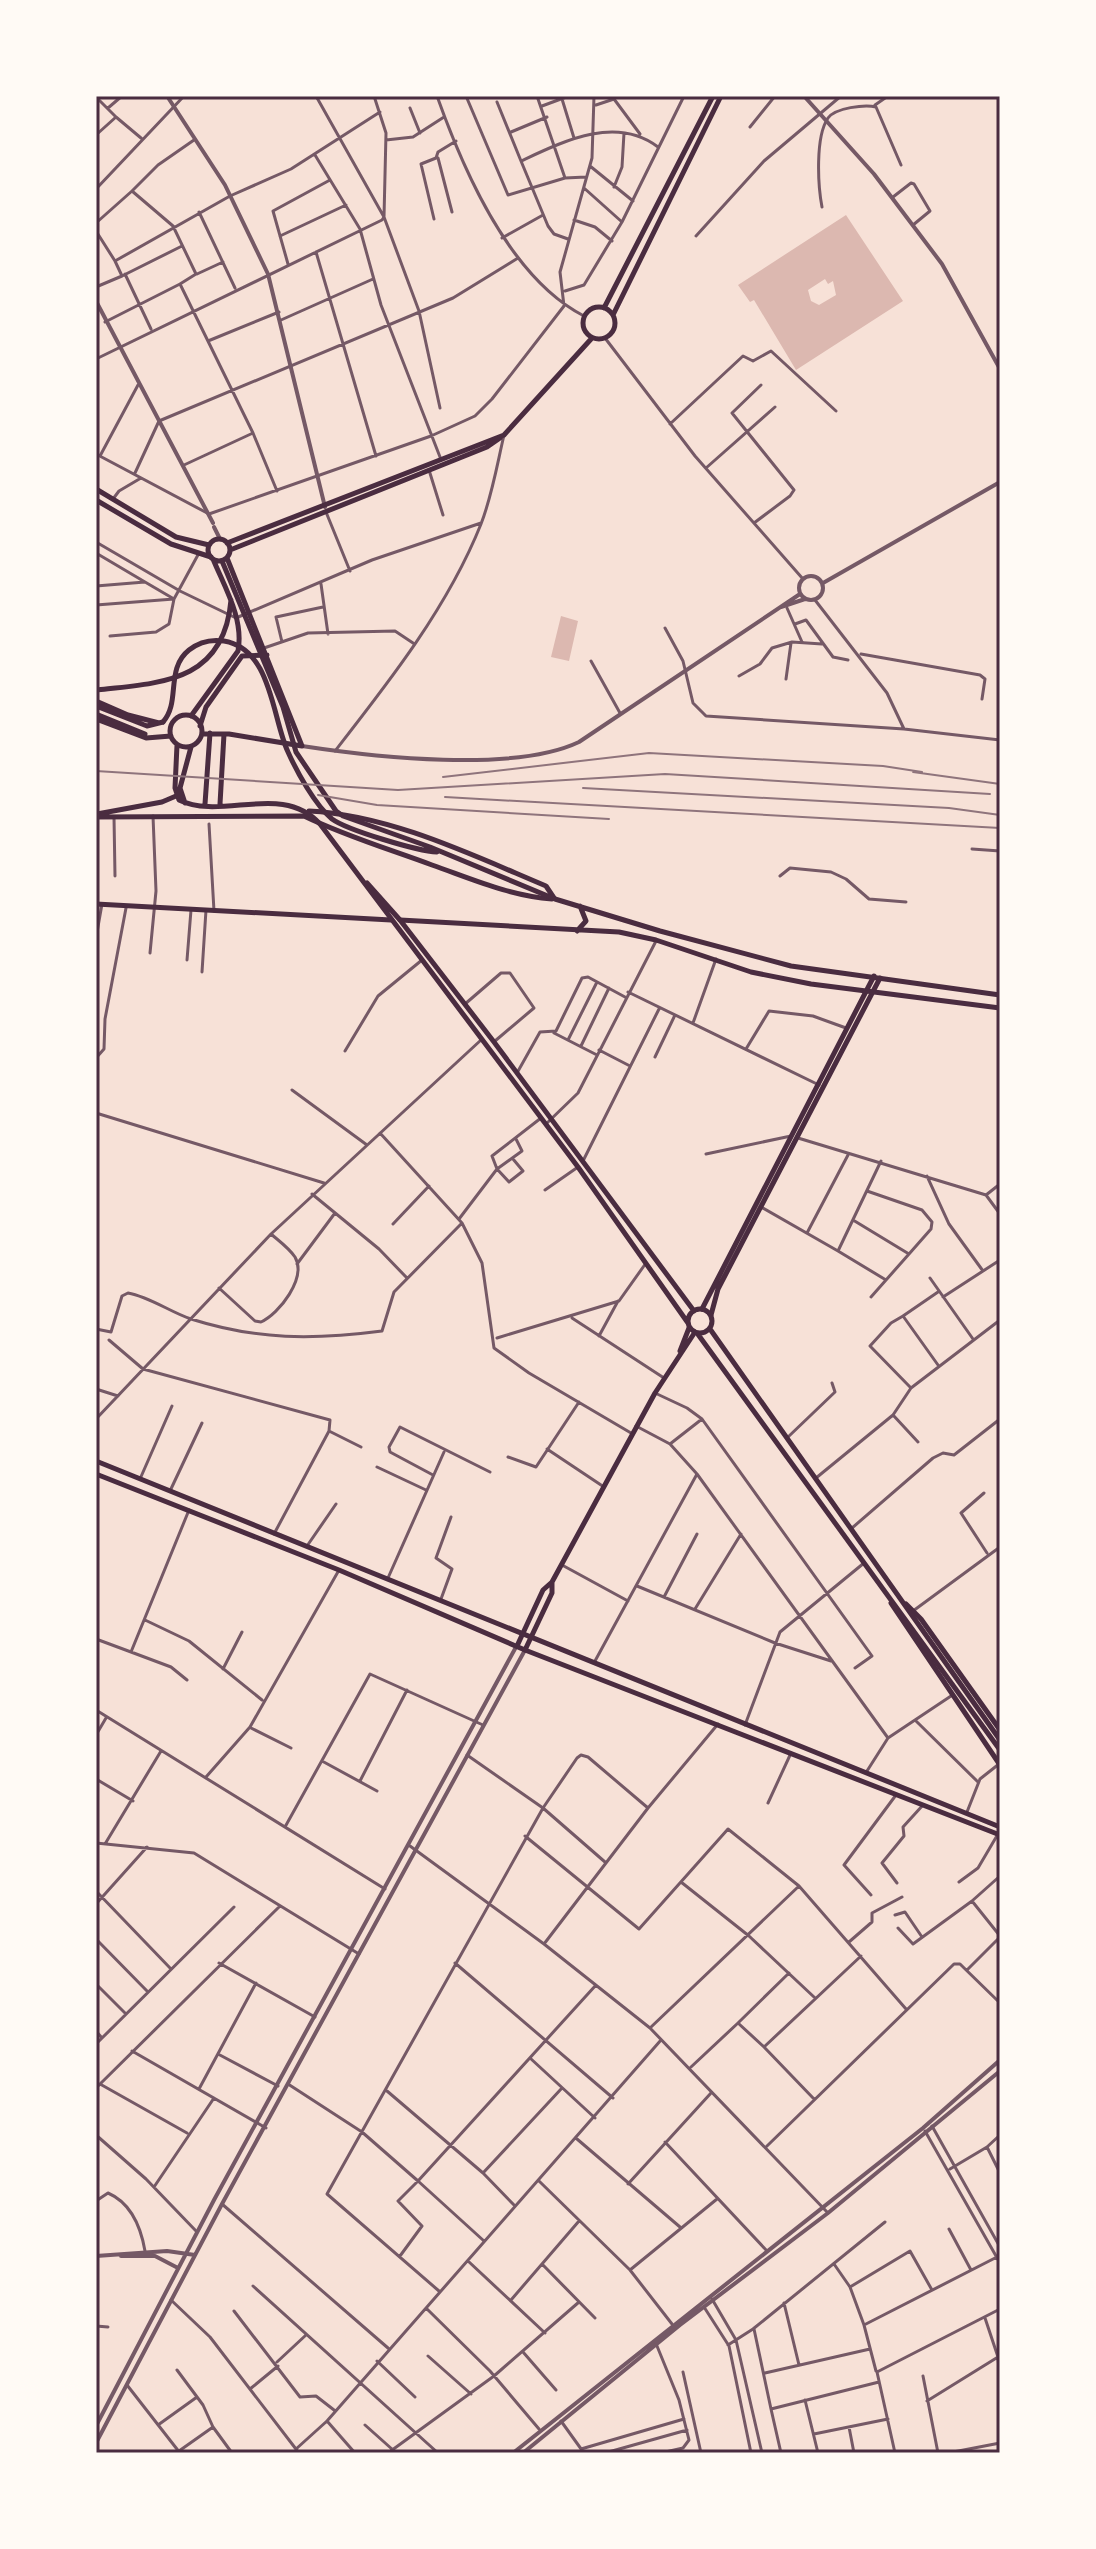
<svg xmlns="http://www.w3.org/2000/svg" width="1096" height="2549" font-family="'Exo 2',sans-serif">
<rect width="100%" height="100%" fill="#f7e1d7"/>
<path fill="#dcb8b0" fill-rule="evenodd" d="M846,215L903,301L796,370L754,300L750,302L738,285ZM825,279L828,284L833,281L836,295L819,305L811,301L808,290Z
M561,616L578,621L569,661L551,657Z"/>
<g fill="none" stroke-linecap="round" stroke-linejoin="round">
<path stroke="#755966" stroke-width="3" d="M374,96L386,133L384,217L419,311L440,408
M437,96C464,172 510,278 584,316
M466,96L508,195L565,178L586,177
M537,96L565,178
M653,96H659
M96,97L116,117
M562,99L574,138
M497,102L521,161
M596,105L614,99L640,134
M875,105L888,96
M542,106L569,96
M108,108L122,96
M410,108L420,133
M750,127L775,96
M511,132L547,117
M96,135L116,117L141,138
M386,140L413,137L444,117
M315,155L360,229L381,305L440,457
M438,158L452,212
M590,166L633,201
M614,187L622,167L624,133
M584,188L622,222
M96,189L184,96
M132,191L158,165L194,140
M893,197L911,183L914,184L930,211L913,225
M822,207C818,186 815,137 828,118C835,108 865,104 876,107L901,165
M199,212L235,288
M434,219L421,164L436,158L438,152L456,141
M574,220L595,227L612,241
M96,223L132,191L173,226L196,274L180,284L253,433L277,491
M96,231L115,261
M280,236L346,205
M696,236L764,161L841,96
M502,238L543,215
M568,239L554,234L548,226L521,161C564,141 616,115 658,147
M316,252L376,456
M288,264L273,211L330,180
M125,274L151,329
M197,274L223,262
M122,276L182,246
M96,287L122,276L115,261L230,196L291,169L380,112
M565,291L584,285L622,222L684,96
M281,320L373,279
M105,322L180,284
M605,338L695,456L803,579
M208,341L279,312
M96,359L382,220L384,217L316,96
M670,424L743,356L753,361L771,351L836,411
M96,454L209,514L431,436L475,416L492,399L564,306L560,272L592,158L594,96
M100,456L138,385
M184,465L253,433
M706,468L775,407
M429,470L443,515
M135,473L159,421L453,298L518,258
M113,499L119,491L141,478
M326,512L350,571
M754,523L790,496L794,490L732,413L761,385
M96,542L180,591L236,618L372,560L481,523
M96,553L145,582
M321,584L328,634
M96,586L145,582L174,599L169,624L156,632L110,636
M815,600L887,693L904,729
M96,605L174,599L199,553
M787,608L802,642
M795,624L806,620L833,657L848,660
M665,628L683,661L693,703L706,716L904,729L1000,740
M282,642L276,617L323,607
M264,648L308,633L395,631L413,643
M861,654L980,675L985,679L982,699
M591,661L620,713
M739,676L760,664L772,648L792,642L822,644
M786,679L791,643
M335,751C389,682 448,607 481,524C492,496 497,465 504,435
M114,817L115,876
M209,824L214,911
M972,849L1000,851
M780,876L790,868L831,872L846,879L869,899L906,902
M96,938L102,904
M150,953L156,891L153,816
M187,960L191,910
M202,972L206,910
M628,992L819,1085
M465,1004L501,973H510L534,1008L495,1041
M693,1023L716,959
M554,1033L597,1055
M568,1040L597,982
M581,1046L609,988
M746,1049L769,1011L813,1016L846,1028
M599,1050L630,1066
M345,1051L378,996L422,960
M655,1057L675,1015
M96,1058L104,1049L105,1019L126,908
M517,1073L540,1032L556,1031L582,978L588,977L625,997
M292,1090L367,1145
M96,1113L324,1183
M546,1124L578,1093L656,941
M798,1138L986,1195L1000,1214
M706,1154L791,1136
M513,1159L523,1171L509,1182L497,1169L492,1156L541,1118
M584,1159L659,1009
M881,1161L838,1251L886,1280
M927,1176L949,1224L983,1271
M545,1190L578,1167
M867,1191L922,1210L932,1222L931,1229L909,1254
M312,1194L379,1249L407,1278
M986,1195L1000,1184
M761,1207L838,1251
M459,1219L497,1169L522,1151L516,1139
M853,1220L909,1254L871,1297
M462,1223L482,1263L494,1348L529,1373L631,1433
M393,1224L429,1186
M807,1233L848,1155
M297,1264L335,1213
M930,1278L973,1339
M219,1288L255,1321L261,1322C279,1314 307,1278 295,1257C289,1248 279,1241 271,1234
M938,1292L903,1316L938,1365
M943,1297L1000,1260
M903,1316L891,1323L870,1346L911,1388
M572,1318L664,1378
M96,1329L111,1332L122,1296L128,1293C150,1297 170,1312 191,1319C257,1340 313,1340 382,1331L394,1292L462,1223L380,1133
M599,1336L618,1301
M497,1338L619,1301L646,1263
M109,1340L143,1369L330,1420L329,1431L274,1534
M96,1389L118,1396
M655,1393L687,1408L702,1419L872,1656L855,1668
M893,1415L918,1442
M96,1419L271,1234L481,1040
M636,1426L670,1444L697,1474L888,1738L867,1771
M329,1431L361,1447
M788,1437L835,1392L832,1383
M670,1444L702,1419
M547,1449L604,1487
M508,1457L536,1467L579,1402
M377,1467L426,1490
M433,1475L390,1452L389,1447L400,1427L490,1472
M816,1478L893,1415L911,1388L1000,1320
M140,1479L172,1406
M170,1491L202,1423
M984,1493L961,1513L987,1553
M852,1528L933,1458L943,1453L954,1455L1000,1419
M307,1546L336,1504
M562,1565L628,1601
M388,1578L444,1452
M637,1586L775,1643L831,1661
M664,1597L697,1534
M441,1599L452,1569L436,1558L451,1517
M695,1609L741,1534
M913,1611L1000,1547
M145,1620L189,1641L262,1700
M96,1639L131,1652L189,1510
M131,1652L171,1667L187,1680
M595,1661L697,1474
M223,1669L242,1632
M96,1710L385,1889
M915,1720L978,1782
M745,1725L780,1632L864,1563
M251,1728L291,1748
M96,1735L106,1718
M888,1738L951,1696
M322,1761L377,1791
M206,1777L250,1727L339,1570
M96,1779L133,1801
M360,1781L407,1690
M768,1803L791,1753
M967,1812L980,1779L999,1764
M285,1827L370,1674L483,1725
M525,1836L639,1929L728,1829L799,1886
M96,1843L194,1853L359,1954
M105,1844L161,1751
M410,1846L544,1944L650,2028L828,2213
M605,1862L543,1808L577,1758L581,1755L588,1757L648,1808
M1000,1876L972,1901L1000,1936
M681,1882L749,1936L814,1997
M959,1882L978,1868L998,1834
M897,1883L882,1863L904,1836L903,1827L923,1805
M96,1891L171,1969
M871,1895L844,1865L896,1795
M96,1904L147,1847
M895,1915L905,1912L922,1937
M898,1928L913,1944L972,1901
M96,1939L148,1992
M849,1942L872,1922V1913L902,1897
M544,1944L648,1808L718,1724
M219,1963L315,2017
M455,1963L613,2098
M967,1970L1000,1937
M96,1984L126,2014
M738,2023L789,1973
M650,2028L799,1886L906,2009
M96,2031L102,2038
M96,2044L234,1907
M764,2047L814,2099
M132,2051L266,2128
M218,2054L278,2086
M530,2058L595,2118
M691,2067L738,2023L764,2047L861,1956
M100,2084L187,2133
M288,2084L362,2132L418,2181L596,1985
M96,2088L280,1906
M199,2089L256,1983
M387,2091L483,2173L515,2206
M932,2126L1000,2247
M925,2131L1000,2263
M96,2135L146,2179L197,2232
M577,2139L680,2227
M665,2142L767,2251
M767,2146L954,1964H960L1000,2003
M987,2147L1000,2135
M950,2169L987,2147L1000,2173
M483,2173L562,2088
M539,2181L630,2270L672,2324
M628,2184L711,2093
M154,2187L214,2098
M96,2201L108,2193C131,2203 141,2228 145,2251
M222,2204L388,2348
M949,2229L971,2270
M400,2256L422,2226L398,2201L418,2181L484,2241
M468,2261L545,2333
M542,2264L595,2318
M834,2264L850,2287L864,2325
M630,2270L717,2199
M253,2286L438,2453
M850,2287L910,2251L932,2290
M439,2291L327,2194L543,1808L467,1755
M712,2299L736,2340L762,2453
M171,2300L210,2337L299,2453
M511,2300L579,2221
M784,2303L799,2365
M704,2307L729,2346L751,2453
M426,2308L490,2371L539,2429
M234,2311L300,2397L316,2396L334,2410
M985,2318L998,2357L1000,2384
M96,2326L108,2327
M754,2329L771,2409L879,2382
M728,2345L753,2329L885,2222
M657,2346L679,2400L689,2440L683,2448L661,2453
M523,2352L556,2390
M428,2356L471,2394
M377,2361L415,2397
M277,2362L306,2335
M177,2370L203,2405L213,2427
M876,2371L864,2325L997,2257
M683,2372L701,2453
M765,2373L870,2349
M923,2376L938,2453
M127,2385L180,2453
M250,2389L278,2366
M805,2400L818,2453
M927,2401L998,2357
M771,2409L781,2453
M327,2421L355,2453
M561,2421L584,2453
M158,2425L197,2397
M365,2425L393,2450
M849,2427L854,2453
M814,2434L888,2419
M296,2449L327,2421L661,2040
M581,2449L684,2419
M179,2451L213,2427L232,2453
M388,2453L494,2376L579,2302
M605,2453L687,2430
M895,2453L877,2372L1000,2309
M948,2453L1000,2443"/>
<path stroke="#755966" stroke-width="4" d="M167,96L225,185L268,274L325,507
M804,96L874,174L942,264L1000,369
M96,301L213,523
M214,527L220,539
M799 588a12 12 0 1 1 24 0a12 12 0 1 1-24 0Z
M823,583L1000,482
M781,607L805,599
M302,746C374,757 514,773 579,742L800,594
M96,2256L167,2251L195,2255
M121,2256H155L178,2268
M96,2426L214,2200L516,1647
M96,2443L222,2204L525,1650
M513,2453L923,2128L1000,2060
M523,2453L680,2325L828,2213L1000,2071"/>
<path stroke="#4a2c40" stroke-width="5" d="M96,489L176,537L209,545
M96,500L171,544L211,557
M309,811C390,815 472,855 546,886L554,898
M97,814L162,802L176,796
M96,817L304,816C345,836 389,849 432,865C472,879 510,896 552,899
M96,904L391,920
M702,1309L874,976
M711,1315L718,1289L880,978
M680,1351L689,1328
M891,1603L1000,1765
M906,1604L921,1619L1000,1730
M517,1646L543,1590L552,1582L655,1393L695,1332
M525,1650L552,1593V1583"/>
<path stroke="#4a2c40" stroke-width="5" d="M222,561L283,707L296,752L336,811L343,816L430,847L555,899L660,931L791,966L1000,995
M163,722C181,702 165,669 189,650C199,642 211,639 224,641C272,649 272,718 288,752C297,772 315,805 332,819C347,830 417,851 437,852
M400,920L619,932L656,940L751,972L811,984L1000,1008
M577,931L586,921L580,906
M96,1461L1000,1827
M96,1474L339,1570L525,1650L1000,1835"/>
<path stroke="#4a2c40" stroke-width="5" d="M583 323a16 16 0 1 1 32 0a16 16 0 1 1-32 0Z
M604,308L713,96
M613,315L721,96
M208 550a11 11 0 1 1 22 0a11 11 0 1 1-22 0Z
M227,543L504,435L592,338
M230,550L487,447L500,438
M96,690C162,683 224,682 231,600
M96,701L128,715L159,723
M96,706L147,726L163,722
M96,714L145,734
M170 731a16 16 0 1 1 32 0a16 16 0 1 1-32 0Z
M191,716L238,651C244,619 225,588 213,559
M96,719L146,738L171,736
M200,726L206,707L242,656L267,655
M202,734H229L302,746L227,558
M177,745L175,788L179,800C222,821 282,782 320,824L578,1167L688,1323
M185,803L180,788L191,747
M205,804L210,733
M220,804L224,734
M367,883L400,920L494,1042L694,1311
M688 1321a12 12 0 1 1 24 0a12 12 0 1 1-24 0Z
M710,1329L1000,1740
M697,1333L1000,1750"/>
<path stroke="#8f747c" stroke-width="2" d="M96,771L398,790L665,774L990,794
M913,772L1000,784
M443,777L649,753L883,766L922,772
M583,788L949,808L1000,815
M318,795L377,805L609,819
M445,797L1000,828"/>
</g>
<rect width="1096" height="2549" fill="none" stroke="#fffaf5" stroke-width="196"/>
<rect x="98" y="98" width="900" height="2353" fill="none" stroke="#4a2c40" stroke-width="3"/>
</svg>
